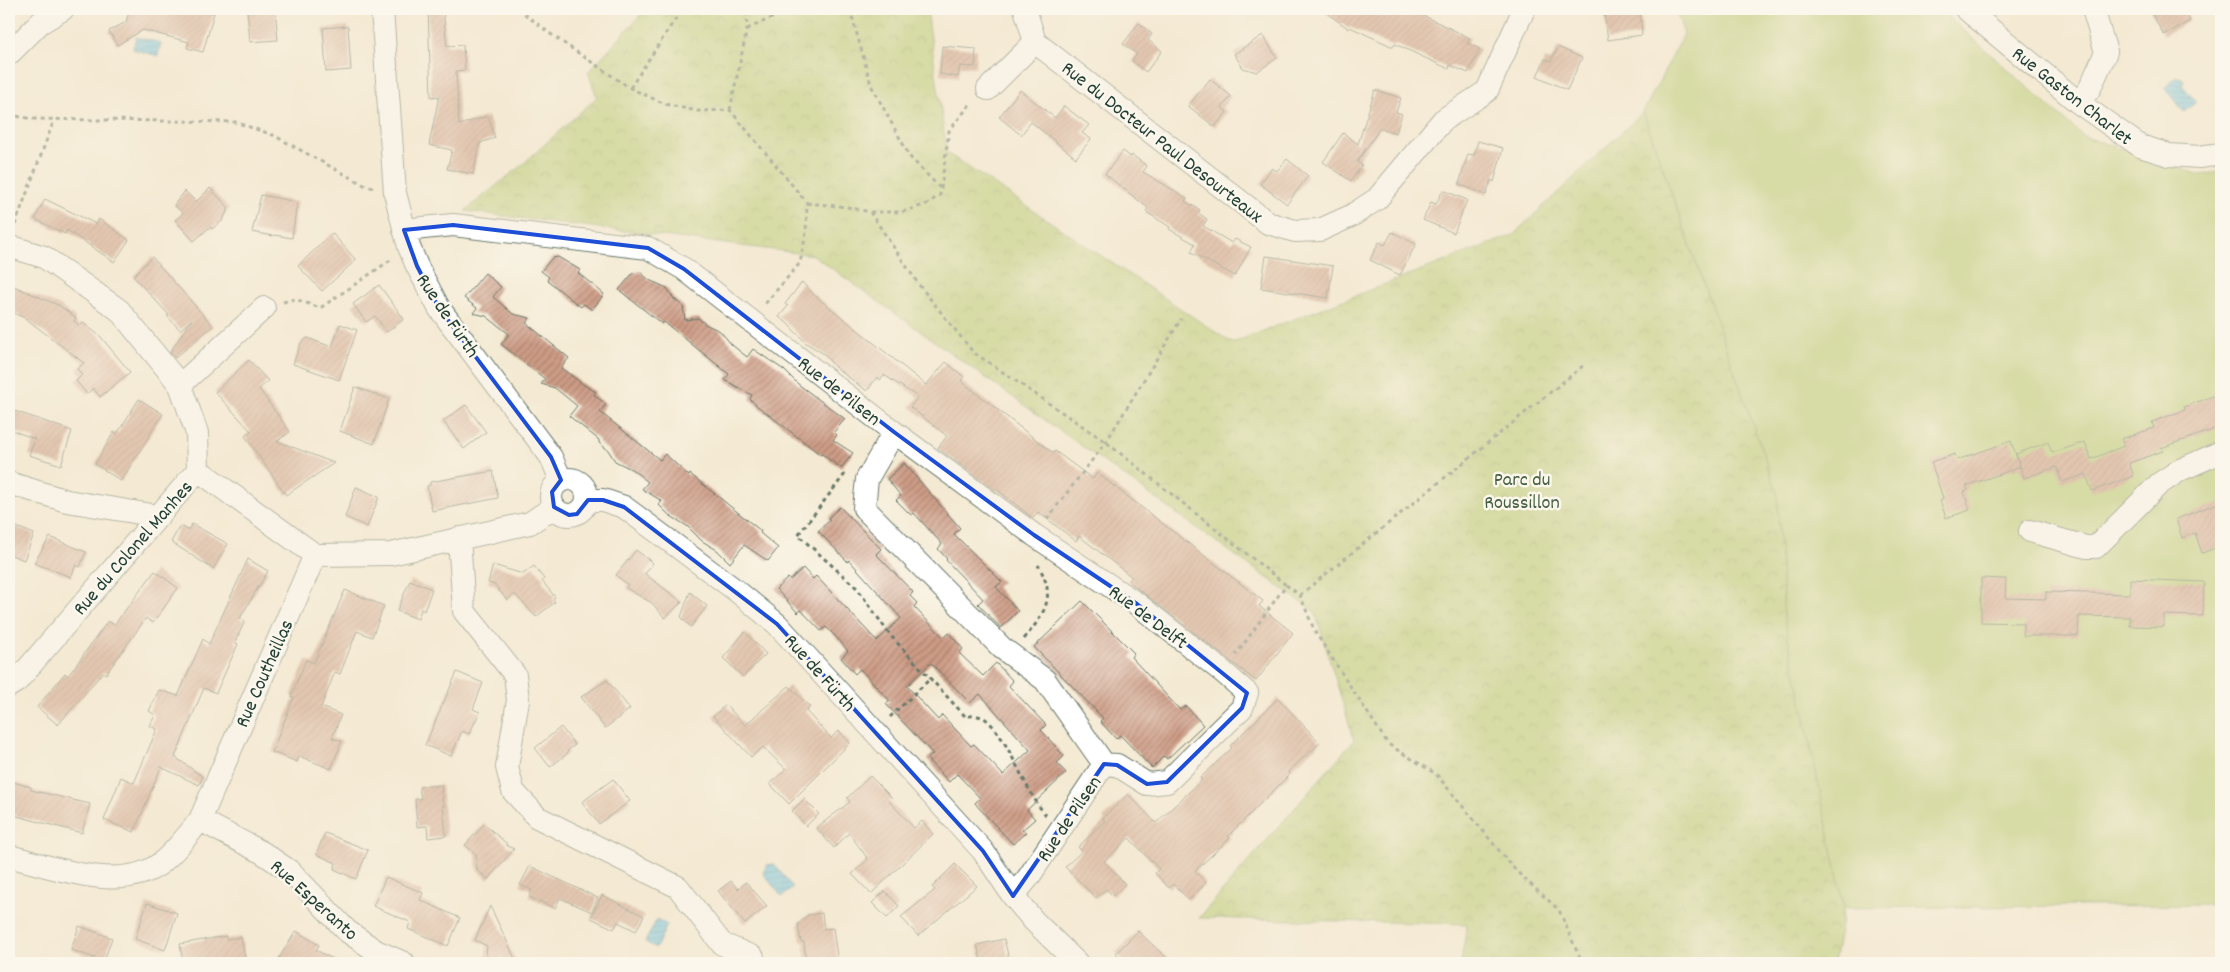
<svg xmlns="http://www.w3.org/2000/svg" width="2230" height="972" font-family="Dekko,sans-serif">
<defs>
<pattern id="park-crowns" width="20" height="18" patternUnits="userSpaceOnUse" patternTransform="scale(1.25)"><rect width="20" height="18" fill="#b3ca6e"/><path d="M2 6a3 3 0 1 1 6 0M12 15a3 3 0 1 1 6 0" fill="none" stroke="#91a55b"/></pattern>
<pattern id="water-rules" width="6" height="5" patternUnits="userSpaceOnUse" patternTransform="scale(1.25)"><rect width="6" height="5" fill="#66c1e4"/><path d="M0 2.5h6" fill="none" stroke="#539eba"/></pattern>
<pattern id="building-hatch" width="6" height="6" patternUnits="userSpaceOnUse" patternTransform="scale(1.25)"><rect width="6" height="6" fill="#ce9c86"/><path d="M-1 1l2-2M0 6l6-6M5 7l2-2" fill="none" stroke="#a7806e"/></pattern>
</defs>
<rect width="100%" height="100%" fill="#fbf7ec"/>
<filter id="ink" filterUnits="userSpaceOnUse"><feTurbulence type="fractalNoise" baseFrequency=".02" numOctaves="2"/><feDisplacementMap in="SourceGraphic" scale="10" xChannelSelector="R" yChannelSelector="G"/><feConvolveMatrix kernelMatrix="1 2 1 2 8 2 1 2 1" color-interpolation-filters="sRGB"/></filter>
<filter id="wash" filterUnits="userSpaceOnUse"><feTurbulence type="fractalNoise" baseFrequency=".0096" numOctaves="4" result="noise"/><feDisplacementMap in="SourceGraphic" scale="20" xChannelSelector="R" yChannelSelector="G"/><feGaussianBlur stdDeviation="1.12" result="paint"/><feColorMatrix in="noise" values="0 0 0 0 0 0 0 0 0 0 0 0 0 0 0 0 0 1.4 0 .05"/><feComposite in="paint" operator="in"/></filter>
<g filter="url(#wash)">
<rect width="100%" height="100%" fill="#f4ead3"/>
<path fill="#b3ca6e" stroke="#698451" d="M1675,9H1943L1954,22L2083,136L2201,175L2221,171V905L1844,908L1784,618L1777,493L1643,112L1684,34Z"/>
<path fill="url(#park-crowns)" stroke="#698451" d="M646,9H927L947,153L1232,343L1513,235L1643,112L1777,493L1784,618L1844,908L1834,963H1461L1467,924L1199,918L1354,740L1315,612L813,255L465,211L523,164L597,97L588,72Z"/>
<path fill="url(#water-rules)" stroke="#427f8c" d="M136,37L161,43L158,56L133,49Z
M2177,77L2182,78L2184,80L2182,85L2196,102L2184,112L2164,88Z
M774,864L793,888L782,897L763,873L767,865Z
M657,919L667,925L656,948L645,942Z"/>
<g id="blocks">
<path fill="url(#building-hatch)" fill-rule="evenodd" d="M130,9H199L214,13L203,52L187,48L189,42L143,30L117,45L109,31L126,22Z
M247,9H275L278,40L250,42Z
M428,9H443L447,46L463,45L465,70L456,71L459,125L488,116L495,138L480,143L473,174L447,169L452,150L429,145L439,96L431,97Z
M1321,9H1401L1414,15L1416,12L1470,38L1467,43L1480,49L1468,73L1450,65L1449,69L1395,44L1393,47L1350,27L1349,29Z
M1607,9H1640L1642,35L1608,40L1604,13H1607Z
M2149,9H2184L2190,21L2164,35Z
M1139,23L1152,34L1148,40L1162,51L1146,72L1132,61L1137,54L1123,44Z
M348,26L351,70L326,72L323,28Z
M1263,35L1277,58L1257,72L1243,68L1234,54Z
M942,46L976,49L975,67L960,66L958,77L940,74Z
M1558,47L1582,58L1567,90L1537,76L1545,59L1551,61Z
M1210,79L1231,96L1222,108L1227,112L1215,127L1188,106Z
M1020,90L1055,118L1064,106L1089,125L1082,133L1091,139L1076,158L1031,122L1021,135L999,117Z
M1375,90L1401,98L1396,112L1402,114L1396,133L1380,128L1357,162L1362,165L1351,181L1323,162L1343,133L1358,144Z
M1478,141L1503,148L1494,182L1491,180L1486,195L1459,184L1468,154L1474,155Z
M1123,151L1131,157L1132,155L1147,166L1143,172L1187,198L1185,201L1200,210L1198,213L1207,219L1203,226L1232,243L1235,239L1251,247L1235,276L1191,252L1195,244L1169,229L1170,227L1146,212L1148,208L1105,174Z
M1287,159L1308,176L1287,204L1260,184L1272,168L1277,171Z
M210,188L229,208L222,221L212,229L210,227L194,241L175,220L183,213L174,205L185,191L196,202Z
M1443,190L1467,200L1454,233L1423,220L1431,202L1436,204Z
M261,195L297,202L292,238L274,235L273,236L252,232Z
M45,199L96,224L99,219L129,240L114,262L67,230L65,234L35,219Z
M1392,232L1416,244L1400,275L1370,260L1379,242L1385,245Z
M332,233L356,260L322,291L298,266Z
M1266,256L1333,266L1328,298L1261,288Z
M152,257L213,326L175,358L170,352L192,319L180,330L167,316L169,315L133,276Z
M558,257L580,270L578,273L604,294L592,310L584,304L581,307L547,280L549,277L541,271L552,258Z
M640,272L649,280L667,288L674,299L683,306L685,320L698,318L707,325L720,331L732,345L747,357L753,349L784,370L798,384L845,419L834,432L837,435L833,440L853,453L841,468L822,454L821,455L756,405L750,399L752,395L725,380L729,374L664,322L662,324L619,290L633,273Z
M485,273L501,287L493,297L513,314L530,318L526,323L569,358L561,368L584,385L596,392L594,395L606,404L600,412L660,460L665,454L689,476L690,474L761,531L760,533L778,548L768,561L744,545L730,563L717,550L702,541L687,526L669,515L659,505L662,501L642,489L648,482L633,470L615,461L608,450L599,443V440L569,416L577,406L555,388L541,384L545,379L501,344L509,334L486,316L473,313L477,308L464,298Z
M802,282L813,294L926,385L946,362L964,377L961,381L1053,453L1055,451L1093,479L1097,473L1263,601L1259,606L1293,633L1256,681L1128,581L1132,577L1079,536L1076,541L1038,512L1033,518L996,489L995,490L938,448L947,436L910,407L918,397L884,375L880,380L877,377L867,391L836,368L824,354L806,343L786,322L779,317L788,306L785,304Z
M9,284L60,306L76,318L74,321L80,326L83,323L100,336L130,372L100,397L93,388L87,394L76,381L82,375L77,369L84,363L25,318L9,311Z
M379,285L404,319L387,332L375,316L366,322L353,304Z
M340,324L357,330L339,380L293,364L301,343L307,338L332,347Z
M249,360L268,381L259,389L290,432L277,441L334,463L286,495L245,436L251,431L215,392Z
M355,387L389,399L374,444L340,431Z
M2221,393V427L2161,448L2163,451L2129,463L2134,476L2092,491L2086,474L2062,482L2057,467L2024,478L2016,454L2048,442L2052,453L2085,442L2091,459L2124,446L2121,439L2154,428L2152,422L2185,410L2184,407Z
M139,399L163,414L121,481L95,464L114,432L117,434Z
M466,405L486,432L464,449L443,421Z
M9,409L72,431L61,465L29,455L35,439L9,429Z
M2011,441L2020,467L1966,486L1968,490L1964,492L1970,510L1946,518L1940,500L1943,498L1931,462L1955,454L1957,460Z
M904,463L960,528L954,534L1002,582L996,587L1018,611L1001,628L978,604L983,599L946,560L947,559L938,549L942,544L914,513L911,515L896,500L901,496L887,479Z
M493,471L498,498L432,511L427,486L430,485V482Z
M356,487L379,497L367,527L345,517Z
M2221,502V546L2202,553L2195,533L2182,538L2176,519Z
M840,507L881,549L876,554L913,592L910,596L917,603L914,607L944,638L949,633L963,649L959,653L983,676L996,663L1013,681L1009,686L1046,725L1041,730L1064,756L1057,763L1066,773L1027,810L1035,819L1022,830L1026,832L1013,844L979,808L975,803L980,798L957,774L949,782L927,759L933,754L886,704L890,701L860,669L855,674L841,658L848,651L837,638L826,627L821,631L801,610L798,613L776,589L788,578L790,580L803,568L813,579L816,576L877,641L901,618L849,560L848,562L818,531L830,520L828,518ZM931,663L970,703L980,694L1030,750L1003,775L974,744L971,746L942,715L938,720L907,686Z
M9,524L34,534L24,560L9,554Z
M192,524L228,544L213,569L171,542L180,526L188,530Z
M50,537L86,552L80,567L76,565L71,577L34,563Z
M636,550L653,563L645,574L682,602L665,618L652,603L626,588L628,585L616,575Z
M248,559L268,571L240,618L245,621L235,642L238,644L216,693L204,688L175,757L203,777L199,785L161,767L134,832L104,820L121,777L134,783L157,729L150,726L155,715L149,711L159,690L178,696L203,639L209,644Z
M493,565L523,574L534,566L544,579L542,581L555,597L553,599L555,602L536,617L515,594L507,600L495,585L488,583Z
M155,571L178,588L153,623L146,618L106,674L103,672L58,725L37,707L65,673L68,676L108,621L114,625Z
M1981,578L2006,579L2005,598L2046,599V592L2130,594V579L2204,582L2203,616L2164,615V627L2130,626V617L2079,616L2078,636H2023L2024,623L1981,622Z
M410,580L432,589L424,611L421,609L418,619L397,611Z
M345,590L384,606L372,637L357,631L340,674L335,672L321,707L341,715L332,738L342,741L331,769L299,756L297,762L272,752L294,697L291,696L306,660L314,663Z
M690,592L707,606L691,627L681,617Z
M1082,601L1134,653L1131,657L1180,710L1186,706L1203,725L1167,759L1164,756L1152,768L1120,735L1116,739L1100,721L1103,718L1034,647Z
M745,632L766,654L743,677L723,658Z
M457,672L483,683L473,709L480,712L469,734L462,731L451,756L425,745Z
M607,680L630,709L605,728L581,697Z
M789,686L810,707L806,711L831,738L839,731L850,743L789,804L770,784L786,769L763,747L751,757L713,716L726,705L745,725Z
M1278,698L1320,743L1288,772L1290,774L1228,836L1230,838L1195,871L1206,883L1189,900L1173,884L1169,888L1155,873L1159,869L1129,838L1104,861L1125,884L1113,896L1106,889L1096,898L1065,867L1082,851L1078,847L1105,821L1103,818L1128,794L1156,823L1202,780L1200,778L1232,748L1230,746Z
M561,727L575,745L567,751L568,753L550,767L535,748Z
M870,776L892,798L889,801L914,828L922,821L933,834L871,894L852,874L868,859L849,833L834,848L816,828L850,802L847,798Z
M613,779L630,801L599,824L582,802Z
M9,781L31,787V790L90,804L82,833L9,814Z
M441,785L446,836L428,838L427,826L417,827L415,799H421L419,787Z
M804,799L819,814L806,826L792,811Z
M484,824L507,844L506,845L514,849L488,879L477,870L476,854L465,845Z
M325,833L368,850L356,879L334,869L336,863L316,854Z
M955,864L977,886L918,936L901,917L935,890L932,887Z
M530,866L598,898L592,912L560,898L555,908L529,897L532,890L520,885Z
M386,877L423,893L420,900L460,918L448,946L408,929L410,922L373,906Z
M731,881L738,889L746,882L767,906L745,924L718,891Z
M885,891L899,906L887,918L872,903Z
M602,895L644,916L636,931L618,922L614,929L591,918Z
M147,903L177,913L165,950L135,939Z
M490,906L504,935L517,963H485L487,946L475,940Z
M822,913L824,929L833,928L838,963H806L804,942H801L798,924L808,915Z
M79,926L112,938L104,961L71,950Z
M296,931L319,945L316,950L340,963H276Z
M1138,931L1172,963H1126L1116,953Z
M226,936V939L241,937L246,963H183L180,944Z
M1004,939L1010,963H982L977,945Z"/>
</g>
</g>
<g filter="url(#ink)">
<use href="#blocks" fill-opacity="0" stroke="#6a7a6c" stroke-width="1"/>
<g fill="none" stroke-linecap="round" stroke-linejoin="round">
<g stroke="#6a7a6c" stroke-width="24">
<path id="minor" d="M382,9L395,193L409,247L417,266L439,308L551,457L561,480
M1025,9L1035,42L1268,223L1295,231L1320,230L1351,216L1377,199L1443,120L1487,91L1524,9
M1966,9L2079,103L2140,146L2169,155L2199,157L2221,154
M9,54L40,23L63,9
M988,89L1035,42
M2079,103L2090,88L2106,52L2093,9
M404,230L453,225L648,248L684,269L894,432L1034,535L1137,604L1223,672L1247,693L1242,708L1167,782L1147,784L1117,765L1104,764
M9,246L44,257L119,310L180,385L197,433L198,470
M180,385L264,308
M894,432L867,479L864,508L1002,648L1045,680L1104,764L1028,878L1013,896
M198,470L315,555
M551 497a18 18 0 1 1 36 0a18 18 0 1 1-36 0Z
M9,483L67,501L158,516
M588,500H603L624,507L738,592L777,624L983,851L1013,896L1034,921L1077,963
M2030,531L2086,547H2096L2159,484L2180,470L2221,452
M459,538L464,611L515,675L518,700L507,767L513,791L537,817L678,887L722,944L753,957
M9,686L17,681L198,470
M200,820L263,853L291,872L347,931L376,951L404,963
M9,856C53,867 121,894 161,863C176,851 188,835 200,820L315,555L391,554L530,523L554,507"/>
</g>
<path stroke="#6a7a6c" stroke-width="3" stroke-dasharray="4 4" stroke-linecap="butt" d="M518,9L552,35L630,88L665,104L697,111L730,110L807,203L806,233L800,263L764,305
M850,9L871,85L910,157L940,188
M747,29L792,9
M630,88L682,9
M730,110L747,29V9
M9,115L34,119L235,122L273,135L366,186L375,188
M807,203L847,207L870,212H902L927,204L940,195L949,131L972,102
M870,212L919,285L973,352L1106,442L1286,585L1236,655
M15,225L54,120
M283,302L295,299L320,308L392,259
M845,474L798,535L857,588L890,635L965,716C971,716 979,715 984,718C1006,732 1025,792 1046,815
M1047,519L1106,442L1181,319
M1286,585L1300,595L1315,632L1388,744L1436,774L1516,871L1559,910L1582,963
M1300,595L1584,365
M1024,639C1045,613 1057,597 1038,565
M890,717L930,679"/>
<use href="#minor" stroke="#fff" stroke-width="22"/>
</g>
</g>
<path d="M0 0H2230V972H0ZM453,225L648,248L684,269L894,432L1034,535L1137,604L1247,693L1242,708L1167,782L1147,784L1117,765L1104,764L1013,896L983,851L777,624L624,507L603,500H588L577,514L569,515L554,507L552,492L561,480L551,457L439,308L417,266L404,230Z" fill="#f4ead3" fill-opacity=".55" fill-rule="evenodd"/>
<path fill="none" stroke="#1d4ed8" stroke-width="4" stroke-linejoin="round" d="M453,225L648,248L684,269L894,432L1034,535L1137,604L1247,693L1242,708L1167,782L1147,784L1117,765L1104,764L1013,896L983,851L777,624L624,507L603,500H588L577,514L569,515L554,507L552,492L561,480L551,457L439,308L417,266L404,230Z"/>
<g text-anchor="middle" stroke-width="5" stroke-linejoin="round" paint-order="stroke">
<g font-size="20" fill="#1f3d34" stroke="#fbf7ec">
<text transform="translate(2073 95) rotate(38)" y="7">Rue Gaston Charlet</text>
<text transform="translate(1163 141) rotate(38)" y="7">Rue du Docteur Paul Desourteaux</text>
<text transform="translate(449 315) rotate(56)" y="7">Rue de Fürth</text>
<text transform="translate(840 390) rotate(38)" y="7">Rue de Pilsen</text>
<text transform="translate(132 547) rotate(-49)" y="7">Rue du Colonel Manhes</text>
<text transform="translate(1149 616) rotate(37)" y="7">Rue de Delft</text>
<text transform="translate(821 672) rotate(48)" y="7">Rue de Fürth</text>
<text transform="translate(263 673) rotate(-66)" y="7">Rue Coutheillas</text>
<text transform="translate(1068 818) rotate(-56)" y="7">Rue de Pilsen</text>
<text transform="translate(315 899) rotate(42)" y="7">Rue Esperanto</text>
</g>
<g font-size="20" fill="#446042" stroke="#fbf7ec">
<text x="1522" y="485">Parc du<tspan x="1522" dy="23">Roussillon</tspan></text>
</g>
</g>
<rect width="2230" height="972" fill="none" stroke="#fbf7ec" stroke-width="30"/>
</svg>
